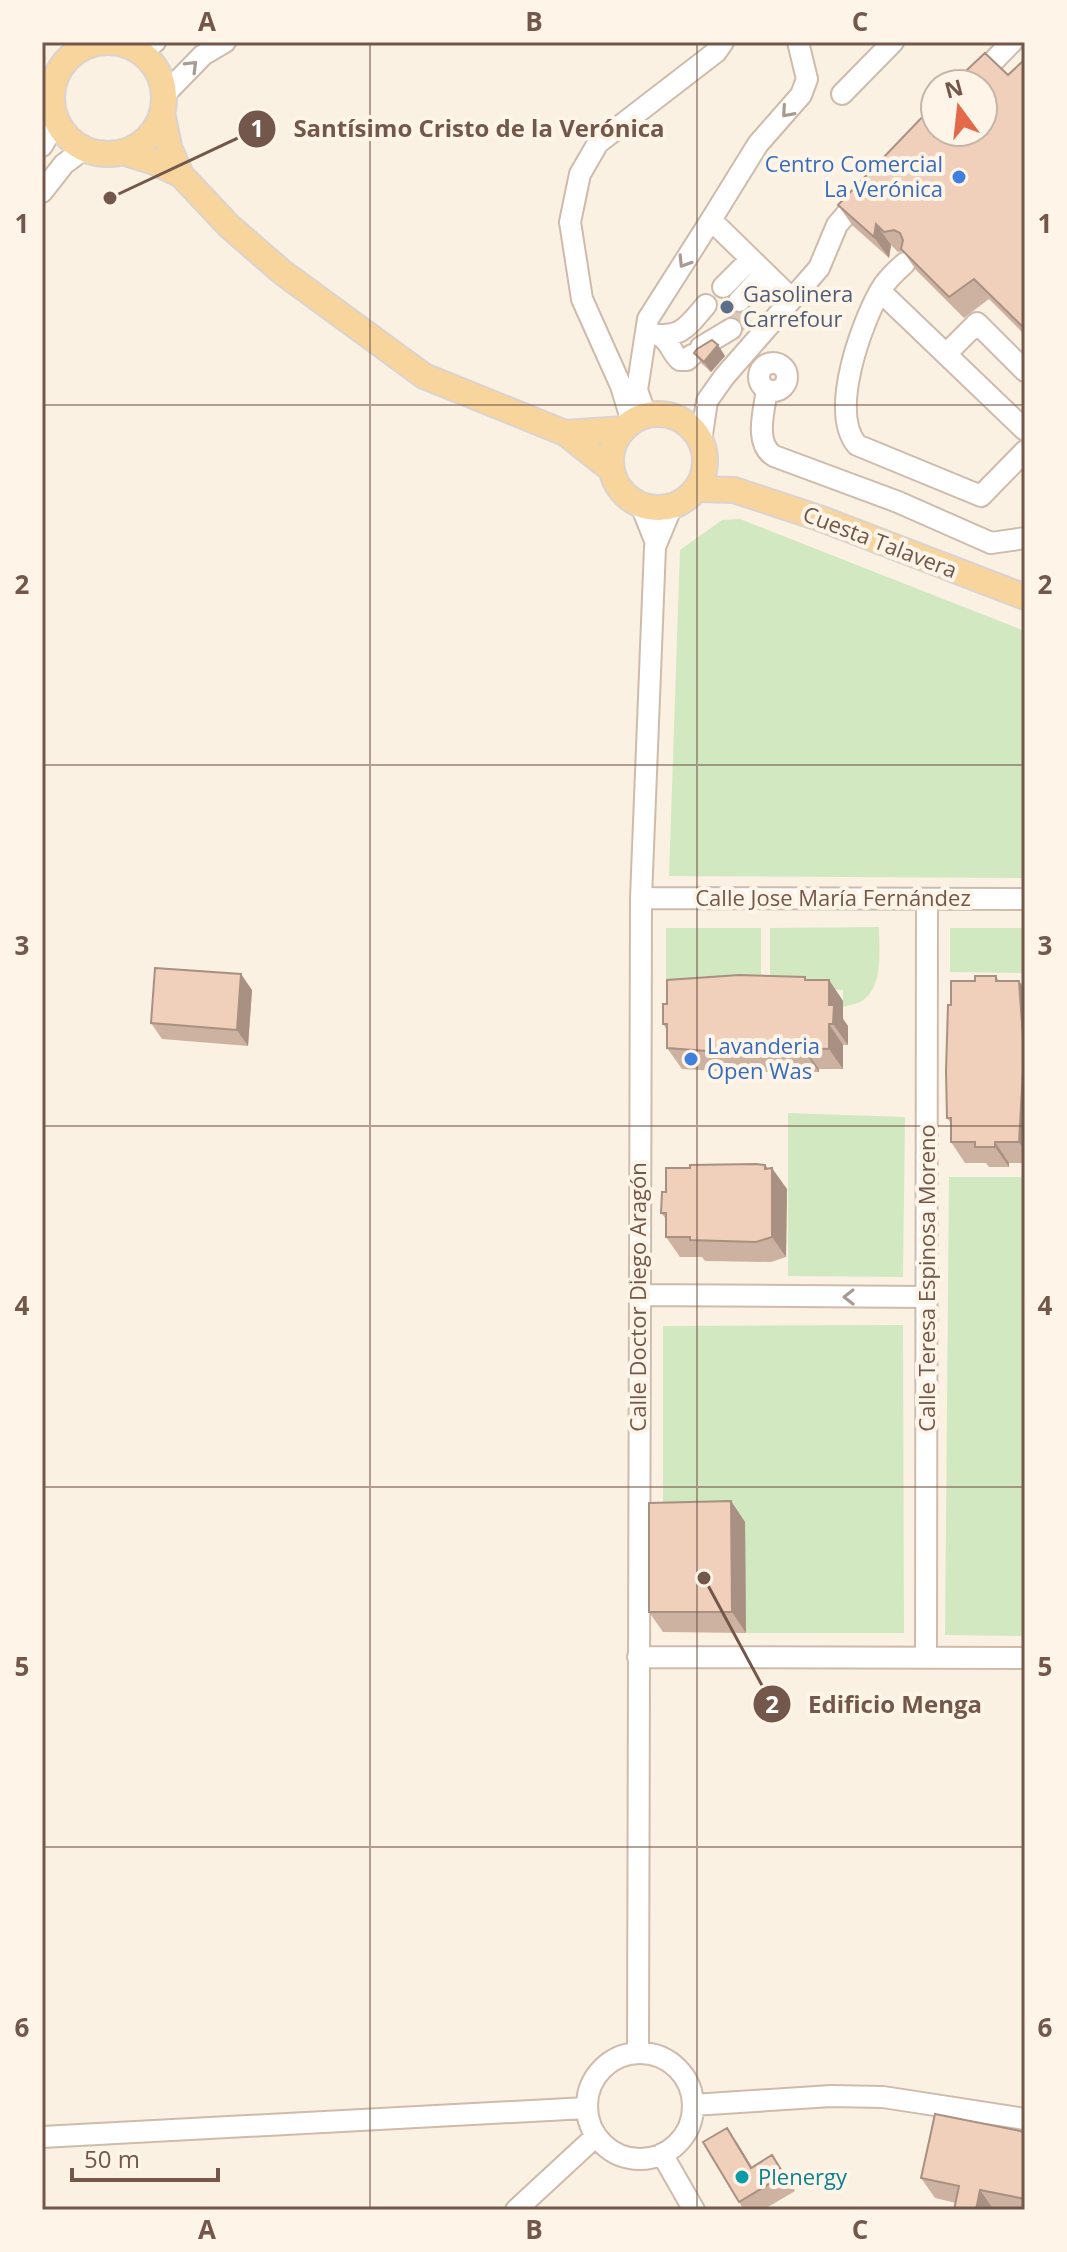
<svg xmlns="http://www.w3.org/2000/svg" width="1067" height="2252" font-family="'Open Sans',sans-serif">
<rect width="100%" height="100%" fill="#fbf1e2"/>
<path fill="#d2e8c1" d="M740,519L1025,631V878L669,876L680,550L722,520Z
M879,927C879,949 884,987 862,1001C857,1004 849,1005 843,1007V990L770,989V928Z
M666,928H761V989H666Z
M950,928H1025V973L950,972Z
M788,1113L905,1117L903,1277L788,1276Z
M949,1177H1025V1636L945,1635Z
M903,1325L904,1633H746L663,1524V1326Z"/>
<g fill="none" stroke-linecap="round" stroke-linejoin="round">
<path stroke="#d9cabc" stroke-width="20" stroke-dasharray="20 10" stroke-linecap="butt" d="M731,329L749,310"/>
<g stroke="#cebbac" stroke-width="24">
<path id="minor" d="M138,51L155,42
M971,84L1012,42
M842,94L893,42
M164,95L203,55L225,42
M42,103L52,104
M42,146L57,120
M42,192L64,164L84,149
M711,220L758,144L801,95L807,79L798,42
M905,263C895,272 886,280 880,291C861,325 829,412 857,445L981,496L1025,451
M723,287L751,259
M880,291L1025,430
M739,301L765,273
M660,336C671,342 671,353 680,360H687L692,355
M645,339L651,334C681,339 688,326 706,305
M701,347L731,329
M946,354L977,323L1025,371
M759 377a14 14 0 1 1 28 0a14 14 0 1 1-28 0Z
M767,390C764,410 754,444 774,456L898,502L991,543L1025,538
M646,416L637,390L648,319L711,220L791,298
M632,422L621,386L582,299L570,222L580,174L598,143L716,52L723,42
M701,441L707,401L724,377L819,268L837,225L862,196
M641,505L656,543
M641,898L1025,899
M638,1295L927,1297
M638,1657L1025,1658
M926,1657L927,899
M638,2052L641,898L655,547L672,506
M587 2106a53 53 0 1 1 106 0a53 53 0 1 1-106 0Z
M693,2105L831,2096L883,2097L1025,2119
M42,2137L586,2108
M662,2154L694,2210
M516,2210L596,2136"/>
</g>
<g stroke="#dad3d0" stroke-width="28">
<path id="major" d="M52 98a56 56 0 1 1 112 0a56 56 0 1 1-112 0Z
M162,112L169,147L181,175L229,226L282,272L424,376L565,433L612,470
M122,152L154,162L181,175
M611 461a47 47 0 1 1 94 0a47 47 0 1 1-94 0Z
M565,433L624,429
M697,489L734,490L819,518L1025,597"/>
</g>
<use href="#minor" stroke="#fff" stroke-width="20"/>
<use href="#major" stroke="#f8d59c" stroke-width="24"/>
</g>
<path fill="#ceb2a1" d="M1025,59V335L989,299L964,318L916,270L903,251L898,252L891,245L889,258L852,225L838,205L1008,75Z
M718,345L725,356L711,372L702,364L694,353Z
M996,976L999,981L1025,989V1163H1009V1167H989L986,1163H965L951,1142V1123L947,1118L951,1005L975,981Z
M807,980H829L843,1001V1019L848,1026V1045H843V1069H819V1072H735L682,1069L667,1048V1030L663,1024Z
M252,990L248,1046L162,1039L151,1023Z
M765,1165L787,1189L786,1257L771,1262L705,1261L702,1257H680L666,1237V1219L661,1213L666,1192L690,1168Z
M731,1501L745,1522L746,1633L663,1632L649,1612Z
M727,2128L752,2167L783,2171L795,2191L763,2210H744L739,2202Z
M1025,2132V2210H954L956,2203L935,2198L921,2178Z"/>
<path fill="#a89183" d="M876,224L891,245L889,258L874,237Z
M718,345L725,356L711,372L704,362Z
M241,974L252,990L248,1046L237,1030Z
M829,980L843,1001V1019L848,1026V1045L833,1024L829,1005Z
M1019,981L1025,989V1151L1019,1142Z
M829,1024L843,1045V1069L829,1049Z
M804,1048L819,1069V1072L805,1052Z
M995,1142L1009,1163V1167L995,1147Z
M765,1165L772,1175V1168L787,1189L786,1257L772,1237Z
M731,1501L745,1522L746,1633L732,1612Z
M727,2128L738,2144L762,2184L751,2168Z
M772,2155L783,2171L795,2191L784,2175Z
M980,2190L994,2210H976Z"/>
<path fill="#f0cfbb" stroke="#a89183" stroke-width="2" d="M985,53L1008,75L1025,59V329L974,279L949,297L901,249L903,240L900,233L894,230L884,232L876,224L874,237L838,205L930,109L935,100V132H983V84H952Z
M712,340L718,345L704,362L694,353L697,349Z
M155,968L241,974L237,1030L151,1023Z
M739,975L805,977V980H829V1005H834L833,1024H829V1049L804,1048L805,1052H721L667,1048V1024H663V1004H667V980Z
M975,976H996V981H1019L1024,1052L1019,1142H995V1147H975V1142H951V1118H947L946,1071L948,1005H951V981H975Z
M756,1164L765,1165V1169L772,1168V1237L756,1242L690,1240V1237H666V1213H661L662,1192H666V1168H690V1165Z
M731,1501L732,1612H649V1503Z
M935,2114L1025,2132V2199L980,2190L976,2210H954L959,2186L921,2178Z
M727,2128L751,2168L772,2155L784,2175L739,2202L703,2142Z"/>
<defs><path id="oneway-chevron" d="M-2-3.5L2.5 0L-2 3.5" fill="none" stroke-width="1.6" stroke-linecap="round" stroke-linejoin="round" transform="scale(2)"/></defs>
<g stroke="#aa9a92">
<use href="#oneway-chevron" transform="translate(192 66) rotate(-45)"/>
<use href="#oneway-chevron" transform="translate(787 112) rotate(131)"/>
<use href="#oneway-chevron" transform="translate(684 262) rotate(122)"/>
<use href="#oneway-chevron" transform="translate(849 1297) rotate(-180)"/>
</g>
<path fill="none" stroke="#72574a" stroke-width="2" stroke-opacity="0.55" d="M370,42V2210M697,42V2210M42,405H1025M42,765H1025M42,1126H1025M42,1487H1025M42,1847H1025"/>
<g fill="#3f7fe0" stroke="#fef5e8" stroke-width="3">
<circle cx="959" cy="177" r="8"/>
<circle cx="691" cy="1059" r="8"/>
</g>
<circle fill="#5c6f8a" stroke="#fef5e8" stroke-width="3" cx="727" cy="307" r="8"/>
<circle fill="#0f9aa8" stroke="#fef5e8" stroke-width="3" cx="742" cy="2177" r="8"/>
<g text-anchor="middle" stroke-width="8" stroke-linejoin="round" paint-order="stroke">
<g font-size="22" fill="#366cbe" stroke="#fef5e8" text-anchor="end">
<text x="943" y="172">Centro Comercial<tspan x="943" dy="25">La Verónica</tspan></text>
<text x="707" y="1054" text-anchor="start">Lavanderia<tspan x="707" dy="25">Open Was</tspan></text>
</g>
<g font-size="22" fill="#4e5e75" stroke="#fef5e8" text-anchor="start">
<text x="743" y="302">Gasolinera<tspan x="743" dy="25">Carrefour</tspan></text>
</g>
<g font-size="22" fill="#72574a" stroke="#fef5e8">
<text transform="translate(880 542) rotate(21)" y="8">Cuesta Talavera</text>
<text x="833" y="906">Calle Jose María Fernández</text>
<text transform="translate(927 1278) rotate(-90)" y="8">Calle Teresa Espinosa Moreno</text>
<text transform="translate(638 1297) rotate(-90)" y="8">Calle Doctor Diego Aragón</text>
</g>
<g font-size="22" fill="#0d838f" stroke="#fef5e8" text-anchor="start">
<text x="758" y="2185">Plenergy</text>
</g>
</g>
<path fill="none" stroke="#72574a" stroke-width="3" d="M110 198L257 129M704 1578L772 1704"/>
<g fill="#72574a" stroke="#fef5e8" stroke-width="3">
<circle cx="110" cy="198" r="8"/>
<circle cx="704" cy="1578" r="8"/>
<circle cx="257" cy="129" r="20"/>
<circle cx="772" cy="1704" r="20"/>
</g>
<g font-size="24" text-anchor="middle" font-weight="bold" fill="#fff">
<text x="257" y="137">1</text>
<text x="772" y="1713">2</text>
</g>
<g font-size="24" text-anchor="middle" font-weight="bold" fill="#72574a" stroke="#fef5e8" stroke-width="8" stroke-linejoin="round" paint-order="stroke">
<text x="479" y="137">Santísimo Cristo de la Verónica</text>
<text x="895" y="1713">Edificio Menga</text>
</g>
<rect width="1067" height="2252" fill="none" stroke="#fef5e8" stroke-width="88"/>
<g transform="translate(959 108) rotate(345)"><circle r="38" fill="#fef5e8" stroke="#c6b6a9" stroke-width="2"/>
<path d="M0-6L14 30L0 20L-14 30Z" fill="#e26a4b"/>
<text y="-12" font-size="22" font-weight="bold" text-anchor="middle" fill="#72574a">N</text>
</g>
<path d="M72 2168v12h146v-12" fill="none" stroke="#72574a" stroke-width="4"/>
<text x="84" y="2168" font-size="24" fill="#72574a" stroke="#fef5e8" stroke-width="6" paint-order="stroke">50 m</text>
<rect x="44" y="44" width="979" height="2164" fill="none" stroke="#72574a" stroke-width="3"/>
<g font-size="26" text-anchor="middle" font-weight="bold" fill="#72574a">
<text x="207" y="31">A</text>
<text x="534" y="31">B</text>
<text x="860" y="31">C</text>
<text x="22" y="233">1</text>
<text x="1045" y="233">1</text>
<text x="22" y="594">2</text>
<text x="1045" y="594">2</text>
<text x="22" y="955">3</text>
<text x="1045" y="955">3</text>
<text x="22" y="1315">4</text>
<text x="1045" y="1315">4</text>
<text x="22" y="1676">5</text>
<text x="1045" y="1676">5</text>
<text x="22" y="2037">6</text>
<text x="1045" y="2037">6</text>
<text x="207" y="2239">A</text>
<text x="534" y="2239">B</text>
<text x="860" y="2239">C</text>
</g>
</svg>
